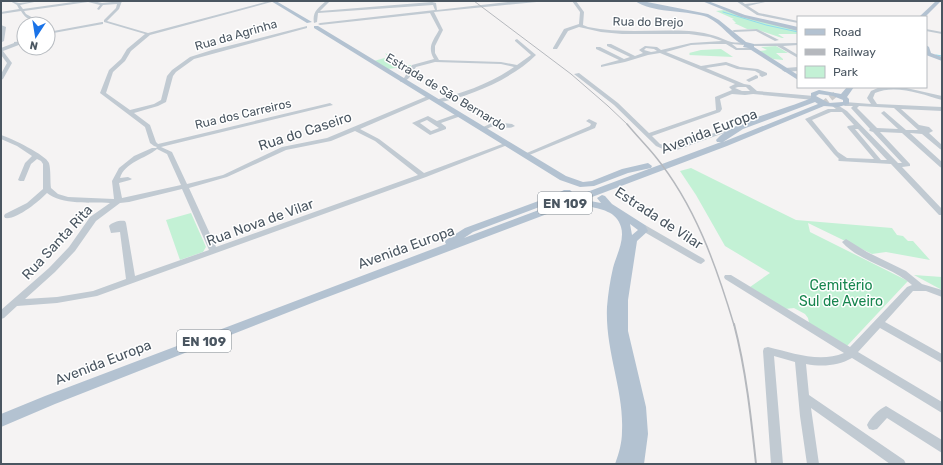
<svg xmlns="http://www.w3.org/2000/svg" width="943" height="465" font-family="Rubik,sans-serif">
<rect width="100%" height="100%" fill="#f5f3f3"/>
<path fill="#c3f1d5" d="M724,10L741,16L798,30V34H778L784,38H782L755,29H747L734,23H736L732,19H734L716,11Z
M776,46L788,53H776L783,59V60L773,59L759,51L767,50L761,47Z
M721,49L733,57L689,55L690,54L689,53L701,50Z
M385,53L405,65H411V66L388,69L374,61L388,57Z
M691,168L796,220L892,228L897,235L903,236L908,241H913L930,260L886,252L872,254L808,223L810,232L908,281L847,346L809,323L808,318L805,314L794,308L785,309L750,287L770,273L725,246L696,195L680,171Z
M191,213L206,247L203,252L180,260L166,220Z
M914,275L942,277V290Z"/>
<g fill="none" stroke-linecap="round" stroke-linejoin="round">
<path stroke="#90daee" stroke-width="1" d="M723,12L766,25L798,32
M936,55L942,56"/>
<path stroke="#caccce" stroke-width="6" stroke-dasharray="6 3.5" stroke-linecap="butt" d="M823,104L837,93"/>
<path fill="#c1cad2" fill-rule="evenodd" d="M10,1L19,3L39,1L20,5L23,9L80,1H93L102,3L122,1L119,9L107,21L148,33L269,1H275L150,35L131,51L125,61L113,72L106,93L130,110L154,104L161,100L167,76L172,70L190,57L212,50L307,26V28L194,59L176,72L173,76L166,102L158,106L134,113L150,125L156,142L158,144L330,103L333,105L161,147L172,152L187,184L223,175L282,147L327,138L430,95L432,96V98L360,129L379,139L424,173L505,143L507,142L510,144L426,177L97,296L57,303L17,306L4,318L1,319V310L49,268L69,247L90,217L110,203C92,202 61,205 47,193C39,201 17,220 5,218L4,216L5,214L27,203L43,189V164L41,161L37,159L31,164L24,181H20L18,180L25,163L32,156L17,146L1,139V135C11,138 46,155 49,163C51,170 50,181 51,188L58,194L68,197L114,199L112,181L119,168L134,156L152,148H156L157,147L154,146L150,143L145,127L100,93L109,70L121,59L127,49L145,34L104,22V20L116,8L117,4L103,5L99,10L97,9L100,5L88,2L24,11L26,14L44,24C36,24 25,19 21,11L1,14V12L19,9L17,5ZM355,131L375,141L418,175L216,247L189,188L227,177L286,150L331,141ZM157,149L167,154L181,185L122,198L119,183L130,180L132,179L128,177L120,178C125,162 145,159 157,149ZM182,189L209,250L135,276L126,223L125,221C120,220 112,222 109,226L111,233L120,232L126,279L93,291L57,297L25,299L55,272L75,251L96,221L120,203L129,202Z
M326,1H330L320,11L432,2L436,3L437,10L516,1H547L434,12L443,30L435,46V53L439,60L501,62L517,65L531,55L515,41V40L517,39L536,55C512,79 471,96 437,103L435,102V100C463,93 489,84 514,67L501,64L435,62L416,67C412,73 409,82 401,82L400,81L404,78L412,65L434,59C427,47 433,41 439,30L430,13L320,25L318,24L320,23L435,10L433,5L318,13L317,22L314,23C312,12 318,8 326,1Z
M572,1H576L584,12L583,25L588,27C623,34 654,29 689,31C703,32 715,35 728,41C732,43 738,42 743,43V45L732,44L737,48H751V50H736L726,44H710L691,45L666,52L701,66L726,62L740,67L758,69L767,73V75L762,77L759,75L760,74L755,71L737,69L726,65L706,68L744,84L750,85L757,91L814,96L817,98L814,100L753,94L745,95L732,94L720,99L722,109L720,112L652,136L660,144L666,146H676L717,132L736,127L739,129L738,130L721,134L677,150H665L656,146L614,105L574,74L579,73L618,103L649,133L716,110L715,97L732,90L729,87L735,84L660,53L648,55L625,62L601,67V65L619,60L596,49V47H600L624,59L630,57L607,46V44H611L635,56L643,53L639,50L645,46L657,47L661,50L691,43L722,41L710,37L689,34H622L601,32L579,27L568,31L557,49H553V48L564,29L579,24L580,12ZM646,48L654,49L657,51L651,52L644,50ZM738,87H746L750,91H742L735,88Z
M736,1H741L745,4L769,1L748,6L759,13L798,21V23L757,15Z
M102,22H103V24L48,34V32Z
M1,25L6,27L4,41L2,42Z
M757,29L779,40L775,41L756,31L734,32L732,31L734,30Z
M926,29L942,32V34L926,31Z
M22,41H24V43L3,51L12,63L3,79L1,80V74L7,63L1,55V48L14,43V42Z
M798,43V45L783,46L798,55V58L777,46H752L750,45L752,44Z
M798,67V71L785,72L782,70L785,68Z
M756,75L758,76V78L749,82L746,80Z
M880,87H902L942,96V100C922,94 895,84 875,93L873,98L877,104L942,107V111L901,109L919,125L929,127L933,131L929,133L942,145V150L940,149L922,134L910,133L942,162V168L940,167L902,133L880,132L910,164V166L902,167L942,209V215H939L891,164L839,161L838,160L839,159L834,154L805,119L828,109H836L831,105L836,104L847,111L898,163H902L873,132L870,131L869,130L870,129L851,108L853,106H845L842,104L845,102L871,104L867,98L871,91ZM859,106L894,108L918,130H906L884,111L881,113L882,114L898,129L877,128L857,108ZM831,112H842L854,125L848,126L847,127L874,159L847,158L838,152L812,120ZM855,129H858L887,160H881Z
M459,113L461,114V116L441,123L446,127V129L430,135L412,123L428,116L437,121ZM427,120L439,128L431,131L420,123Z
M589,119L597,123L595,128L527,156H523L522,155L590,126L591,124L586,121Z
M494,122L512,124L515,126C508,130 502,126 495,126C491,126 486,130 482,131L479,129Z
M639,225H645L704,259L705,261L701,264L698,263L639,229L638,227Z
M846,239L867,252L906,271L922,284L942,290V297L926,291H913L885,322L942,354V363L880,328L858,352L942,402V413L852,358C838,366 822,367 806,364L809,395L904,460L906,464H890L811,408L819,464H807L800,416L795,362L774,356L783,464H771L763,351L764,348L768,347C793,353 819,363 844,353L725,279L724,277L725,275H731L850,347L907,287L912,285C893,267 858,261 842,242Z
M886,406L942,440V453L887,418L877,429L873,430L869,429L867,425C870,418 879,409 886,406Z"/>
<path fill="#b3c2d1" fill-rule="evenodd" d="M271,1H276L312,22L307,23Z
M635,1H642L708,14L719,20L746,42L754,44V47L798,75V80L748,48L743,47L744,45C729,38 720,21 704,16C683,10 652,13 635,1Z
M702,1H708L745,15L798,27V31L741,17Z
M936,1H941L925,17H919Z
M314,26H318L566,176L583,182L592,181L622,169L648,163L652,166L651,168L628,173L594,186L580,187L560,180L314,28Z
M926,45L929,47L931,53L942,57V61L926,55Z
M847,87H854L847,97L849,99V104L838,107L824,106L727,146L317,301L55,404L1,427V414L45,396L446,244L445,242L446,240L465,228L552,196L564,190H570L572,192L558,200L473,232L464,238L721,142H723H717L716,140C734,120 785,110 811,98V93L819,90L841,94ZM819,94L833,96L843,100V102L829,103L816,96ZM815,102L818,104L723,142L743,129Z
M602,195L605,196L612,204L645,225L648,231L637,241L628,300V331L646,407L648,434L644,464H615C619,453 622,443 622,431C624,390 605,351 607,307C608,294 610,281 613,268C616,256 625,240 621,227C617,211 600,209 587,206L585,204L590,201L601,203L597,198ZM630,224L638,230L632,235Z"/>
<path stroke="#b5b8bd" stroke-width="1" d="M474,1L571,74L608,106L628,125"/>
<path stroke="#b5b8bd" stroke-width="1.5" d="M627,124C636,135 646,145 655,156C695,205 716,265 734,325"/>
<path stroke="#b5b8bd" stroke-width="2" d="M734,324C746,370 751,417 756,464"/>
</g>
<g text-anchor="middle" stroke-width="3" stroke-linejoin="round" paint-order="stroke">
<g font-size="12" fill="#4a5661" stroke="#fff">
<text transform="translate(648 22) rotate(1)" y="4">Rua do Brejo</text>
<text transform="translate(236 35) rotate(-16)" y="4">Rua da Agrinha</text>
<text transform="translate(446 92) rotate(31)" y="4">Estrada de São Bernardo</text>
<text transform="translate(243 114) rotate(-13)" y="4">Rua dos Carreiros</text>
</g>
<g fill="#fff" stroke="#808990" stroke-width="1">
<rect x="538" y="192" width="54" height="22" rx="3"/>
<rect x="177" y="330" width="54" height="22" rx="3"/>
</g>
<g font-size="13" font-weight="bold" fill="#4a5661">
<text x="565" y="208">EN 109</text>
<text x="204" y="346">EN 109</text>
</g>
<g font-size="14" fill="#4a5661" stroke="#fff">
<text transform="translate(305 131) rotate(-18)" y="5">Rua do Caseiro</text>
<text transform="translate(709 131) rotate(-21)" y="5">Avenida Europa</text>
<text transform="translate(659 218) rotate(33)" y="5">Estrada de Vilar</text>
<text transform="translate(260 222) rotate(-20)" y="5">Rua Nova de Vilar</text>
<text transform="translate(57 242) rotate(-47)" y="5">Rua Santa Rita</text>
<text transform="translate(406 247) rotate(-20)" y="5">Avenida Europa</text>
<text transform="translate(103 362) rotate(-21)" y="5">Avenida Europa</text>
</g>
<g font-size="14" fill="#17864f" stroke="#fff">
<text x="841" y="290">Cemitério<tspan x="841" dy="16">Sul de Aveiro</tspan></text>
</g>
</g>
<rect width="943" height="465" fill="none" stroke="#4a5661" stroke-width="4"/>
<rect x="797" y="16" width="130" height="72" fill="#ffffff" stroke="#b7bbc0"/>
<rect x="805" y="29" width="20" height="6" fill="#b3c2d1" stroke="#b7bbc0"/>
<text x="833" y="36" font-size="12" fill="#4a5661">Road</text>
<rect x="805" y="49" width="20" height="6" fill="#b5b8bd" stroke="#b7bbc0"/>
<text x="833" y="56" font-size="12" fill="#4a5661">Railway</text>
<rect x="805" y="66" width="20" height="12" fill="#c3f1d5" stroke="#b7bbc0"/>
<text x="833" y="76" font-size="12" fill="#4a5661">Park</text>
<g transform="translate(36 36) rotate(192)"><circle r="19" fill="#ffffff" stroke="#b7bbc0"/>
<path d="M0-3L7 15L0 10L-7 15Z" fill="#1a73e8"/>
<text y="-6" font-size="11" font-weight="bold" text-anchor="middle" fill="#4a5661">N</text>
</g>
</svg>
